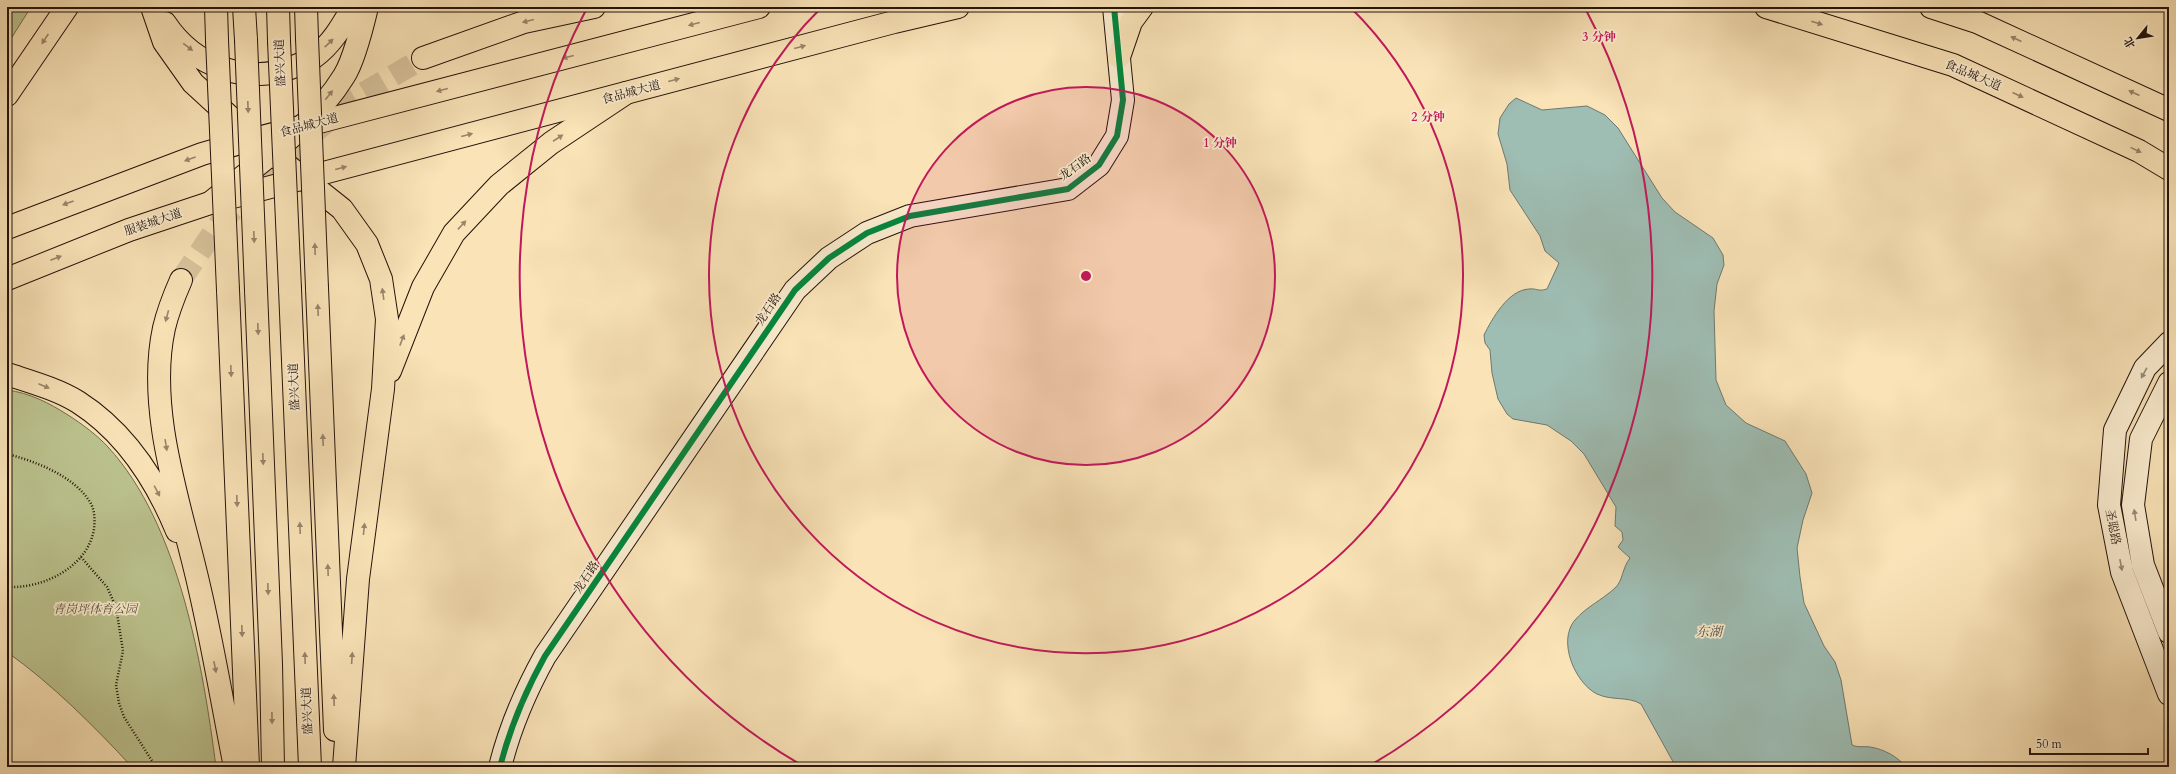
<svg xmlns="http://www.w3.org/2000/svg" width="2176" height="774" font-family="Cardo,'Noto Serif SC',serif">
<rect width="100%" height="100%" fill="#f9e3b7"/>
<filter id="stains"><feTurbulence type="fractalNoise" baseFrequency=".005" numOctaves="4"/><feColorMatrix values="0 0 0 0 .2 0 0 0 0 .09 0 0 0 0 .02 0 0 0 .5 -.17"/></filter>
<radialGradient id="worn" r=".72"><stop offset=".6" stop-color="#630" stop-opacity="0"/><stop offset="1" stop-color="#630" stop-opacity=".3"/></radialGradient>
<path fill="#bcc48f" stroke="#706b4d" d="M7,7H31L7,45Z
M7,390C30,393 49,403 68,415C82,424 97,435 108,447C179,524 203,666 216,767H132C94,726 52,684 7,652Z"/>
<path fill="#9ebdb3" stroke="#6d7970" d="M1516,98L1542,110L1587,106L1605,115L1618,128L1662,198L1675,212L1713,238L1723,255L1724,265L1717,284L1714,311L1716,380L1726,405L1746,423L1785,441L1806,474L1812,493L1803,520L1797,548L1800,577L1804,603L1824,646L1835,662L1841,680L1852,745C1859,748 1863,746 1870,747C1884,749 1898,757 1906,767H1676L1641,704C1628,696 1612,701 1597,694C1575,683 1557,641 1575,620C1586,607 1602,600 1615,588C1623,581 1622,568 1630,558L1618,547L1623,540L1622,532L1615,526L1616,507L1584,454L1571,441L1547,425L1513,419L1507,414L1498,399L1492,373L1490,350L1485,343L1484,335C1492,319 1508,290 1529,289C1537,288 1537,292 1547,289L1559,263L1545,251L1540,236L1510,190L1507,164L1498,134L1500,118L1509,104Z"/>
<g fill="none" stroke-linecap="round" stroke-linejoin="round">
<path stroke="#d9c49d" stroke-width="22" stroke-dasharray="22 11" stroke-linecap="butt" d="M181,280L219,224L288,155L352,100L423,58"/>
<g stroke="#23120b" stroke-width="24">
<path id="secondary" d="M2169,343L2145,368L2115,430L2109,505L2122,572L2169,694
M2169,383L2141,439L2133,505L2143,565L2169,632
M500,767C510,727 525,692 545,656L795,290L829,258L867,233L910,216L1068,189L1099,165L1117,136L1123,100L1114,7"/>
</g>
<g stroke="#23120b" stroke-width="24">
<path id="primary" d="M1766,7L1953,65L2139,151L2169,169
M1931,7L1977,22L2169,110
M1119,57L1131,22L1142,7
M7,228L202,154L254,139L759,7
M7,279L129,230L210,203L894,22L958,7"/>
</g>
<g stroke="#23120b" stroke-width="24">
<path id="highway" d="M152,7L164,42L193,83L254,139L342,209L367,244L381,279L387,319L383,389L358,579L344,767
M216,7L217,40
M244,7L246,40
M278,7L279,41
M306,7L307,38
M165,23C194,67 249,87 298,65C303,63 310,61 314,57C332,44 342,26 353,7
M423,58L524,22L594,7
M7,95L67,7
M210,203C256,165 312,128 344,76C353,62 363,24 367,7
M181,280C174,296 168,311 164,328C146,411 181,506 199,586C213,646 223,707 235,767
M317,288L335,730
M290,289L310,767
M228,290L248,767
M256,290L271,664L273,767
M390,371L423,287L454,233L499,185L551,143L626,93
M7,374C31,382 57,389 78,402C125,432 156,480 177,531"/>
</g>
<path stroke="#23120b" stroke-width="2.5" stroke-dasharray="1 2" stroke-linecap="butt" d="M7,454C35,461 74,476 90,502C95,510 95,520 94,529C88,567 43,589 7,587
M81,557L107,587L116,607L123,651L116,685L119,703L124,717L156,767"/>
<use href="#secondary" stroke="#fbedd0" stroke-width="22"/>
<use href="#primary" stroke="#f9e3b7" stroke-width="22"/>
<use href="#highway" stroke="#f9e3b7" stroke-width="22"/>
<g stroke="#23120b" stroke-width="24" stroke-linecap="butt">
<path id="highway-bridge" d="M307,38L317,288
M217,40L228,290
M246,40L256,290
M279,41L290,289"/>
</g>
<use href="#highway-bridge" stroke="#f9e3b7" stroke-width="22"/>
<g stroke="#fbedd0" stroke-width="8">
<path id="cycleway" d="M500,767C510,727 525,692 545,656L795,290L829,258L867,233L910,216L1068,189L1099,165L1117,136L1123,100L1114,7"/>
</g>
<use href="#cycleway" stroke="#00873e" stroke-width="6"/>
</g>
<defs><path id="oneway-solid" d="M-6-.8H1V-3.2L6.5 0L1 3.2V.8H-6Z"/></defs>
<g fill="#99856a">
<use href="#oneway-solid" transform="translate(528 21) rotate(166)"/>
<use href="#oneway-solid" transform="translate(1817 23) rotate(17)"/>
<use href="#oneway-solid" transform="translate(694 24) rotate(165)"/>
<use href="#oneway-solid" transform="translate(45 39) rotate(124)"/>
<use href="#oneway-solid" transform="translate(2016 39) rotate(-155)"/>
<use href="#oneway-solid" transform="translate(329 43) rotate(-44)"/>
<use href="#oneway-solid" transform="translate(188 47) rotate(37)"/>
<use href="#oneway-solid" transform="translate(800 47) rotate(-15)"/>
<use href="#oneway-solid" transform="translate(568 57) rotate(165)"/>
<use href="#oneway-solid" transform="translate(674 80) rotate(-15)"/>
<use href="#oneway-solid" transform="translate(442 90) rotate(165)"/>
<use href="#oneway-solid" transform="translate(2134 93) rotate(-155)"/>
<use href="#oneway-solid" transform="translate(329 95) rotate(-52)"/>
<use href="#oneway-solid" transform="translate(2018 95) rotate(25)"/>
<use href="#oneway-solid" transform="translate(248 107) rotate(88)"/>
<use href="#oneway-solid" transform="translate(467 135) rotate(-15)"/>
<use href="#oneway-solid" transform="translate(558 138) rotate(-33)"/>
<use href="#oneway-solid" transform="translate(2136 150) rotate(26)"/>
<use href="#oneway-solid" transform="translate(190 159) rotate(160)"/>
<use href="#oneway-solid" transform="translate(341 168) rotate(-15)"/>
<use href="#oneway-solid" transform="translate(68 203) rotate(160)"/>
<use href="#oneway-solid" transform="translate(462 225) rotate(-47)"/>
<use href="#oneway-solid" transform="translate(254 237) rotate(88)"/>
<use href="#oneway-solid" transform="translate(315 249) rotate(-92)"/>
<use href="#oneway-solid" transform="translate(56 258) rotate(-21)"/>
<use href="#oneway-solid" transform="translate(383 294) rotate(-98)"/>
<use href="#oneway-solid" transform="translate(318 310) rotate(-92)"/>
<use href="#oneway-solid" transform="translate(167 316) rotate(105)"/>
<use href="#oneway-solid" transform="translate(258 329) rotate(88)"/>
<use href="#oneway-solid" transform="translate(402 340) rotate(-69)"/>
<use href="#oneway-solid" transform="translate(231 371) rotate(88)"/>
<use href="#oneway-solid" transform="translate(44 386) rotate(23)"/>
<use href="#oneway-solid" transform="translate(323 440) rotate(-92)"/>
<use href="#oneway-solid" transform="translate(166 445) rotate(81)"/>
<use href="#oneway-solid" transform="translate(263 459) rotate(88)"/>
<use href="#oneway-solid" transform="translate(157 491) rotate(62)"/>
<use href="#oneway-solid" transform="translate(237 501) rotate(88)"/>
<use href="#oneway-solid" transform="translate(300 528) rotate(-92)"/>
<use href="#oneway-solid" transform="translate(364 529) rotate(-84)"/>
<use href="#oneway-solid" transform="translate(328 570) rotate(-92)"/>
<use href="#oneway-solid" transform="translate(268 589) rotate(88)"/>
<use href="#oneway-solid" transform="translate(242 631) rotate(88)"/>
<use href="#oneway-solid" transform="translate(305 658) rotate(-92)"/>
<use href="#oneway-solid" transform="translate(352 658) rotate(-86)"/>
<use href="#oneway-solid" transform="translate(215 667) rotate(79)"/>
<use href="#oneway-solid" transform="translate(334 700) rotate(-92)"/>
<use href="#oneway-solid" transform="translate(272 718) rotate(89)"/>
</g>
<g fill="#9a8a77">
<use href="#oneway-solid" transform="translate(2144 373) rotate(119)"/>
<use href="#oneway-solid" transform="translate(2135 515) rotate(-99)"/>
<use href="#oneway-solid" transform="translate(2121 565) rotate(79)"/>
</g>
<circle cx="1086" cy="276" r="189" fill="#c2185b" fill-opacity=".12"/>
<g fill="none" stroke="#c2185b" stroke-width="2">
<circle cx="1086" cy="276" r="189"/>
<path d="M1350 7A377 377 0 1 1 822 7"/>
<path d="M803 766A566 566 0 0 1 586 10M1586 10A566 566 0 0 1 1369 766"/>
</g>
<g text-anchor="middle" stroke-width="3.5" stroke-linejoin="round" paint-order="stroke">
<g font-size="12" fill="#23120b" stroke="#fbedd0">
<text transform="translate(280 63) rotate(-92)" y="4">盛兴大道</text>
<text transform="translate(1973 75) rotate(23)" y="4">食品城大道</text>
<text transform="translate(631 92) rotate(-15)" y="4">食品城大道</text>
<text transform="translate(309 125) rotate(-15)" y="4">食品城大道</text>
<text transform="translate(1075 167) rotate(-36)" y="4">龙石路</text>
<text transform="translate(153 222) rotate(-19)" y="4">服装城大道</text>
<text transform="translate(768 309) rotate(-56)" y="4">龙石路</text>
<text transform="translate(294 387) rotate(-92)" y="4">盛兴大道</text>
<text transform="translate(2113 527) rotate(79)" y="4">圣聪路</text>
<text transform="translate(586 577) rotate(-56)" y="4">龙石路</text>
<text transform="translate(307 711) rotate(-92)" y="4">盛兴大道</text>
</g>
<g font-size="12" font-style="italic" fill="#595039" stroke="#fbedd0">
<text x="95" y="613">青岗坪体育公园</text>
</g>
<g font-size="13" font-style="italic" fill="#4e4e46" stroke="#fbedd0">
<text x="1709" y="636">东湖</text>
</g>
</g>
<circle cx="1086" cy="276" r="6" fill="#c2185b" stroke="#fbedd0" stroke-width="2"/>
<g font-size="12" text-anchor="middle" font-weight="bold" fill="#c2185b" stroke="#fbedd0" stroke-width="3.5" stroke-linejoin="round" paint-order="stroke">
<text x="1599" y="41">3 分钟</text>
<text x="1428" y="121">2 分钟</text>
<text x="1220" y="147">1 分钟</text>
</g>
<rect width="2176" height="774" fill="none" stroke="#f9e3b7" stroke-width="24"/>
<rect x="8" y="8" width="2160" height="758" fill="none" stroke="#23120b" stroke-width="2"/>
<rect x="12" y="12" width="2152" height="750" fill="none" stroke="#23120b"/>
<g transform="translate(2138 38) rotate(240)" stroke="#fbedd0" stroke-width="3" paint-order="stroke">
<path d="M0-3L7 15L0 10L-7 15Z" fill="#23120b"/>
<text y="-6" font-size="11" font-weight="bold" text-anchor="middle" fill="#23120b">北</text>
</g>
<path d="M2030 748v6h118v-6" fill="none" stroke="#23120b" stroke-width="2"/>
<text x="2036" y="748" font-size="12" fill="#23120b" stroke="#fbedd0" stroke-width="3" paint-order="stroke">50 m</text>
<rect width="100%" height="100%" filter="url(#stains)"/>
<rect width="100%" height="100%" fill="url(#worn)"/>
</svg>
